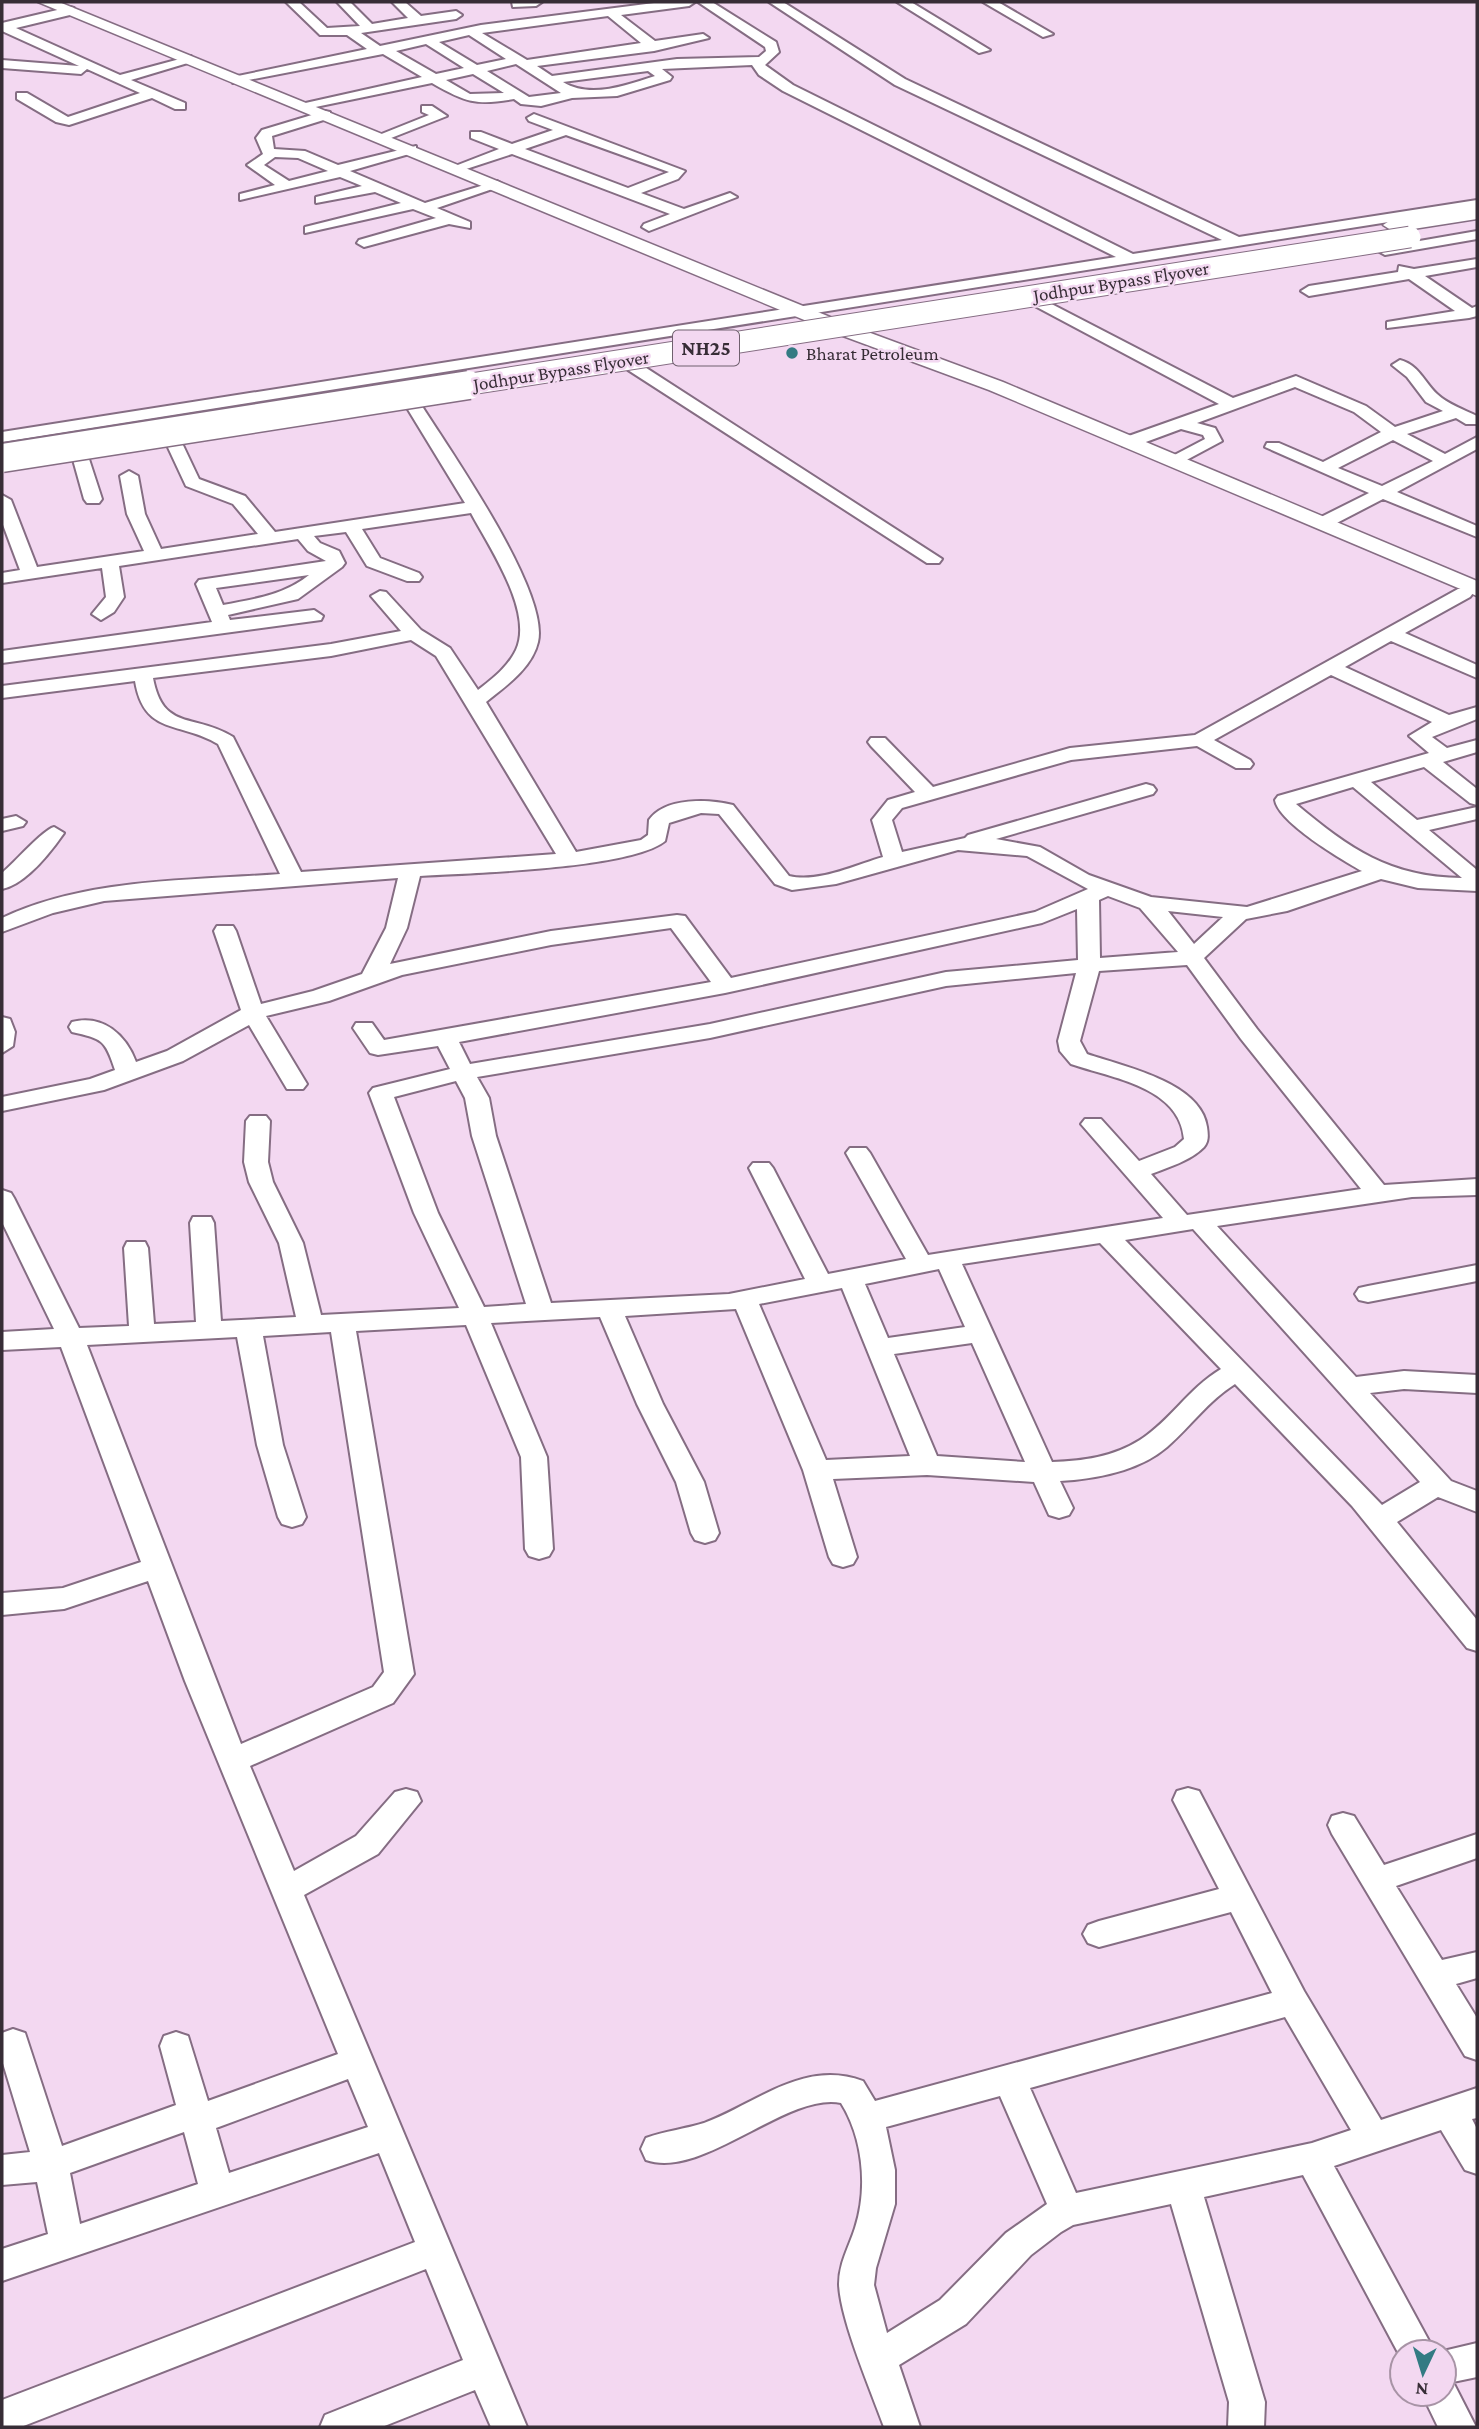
<svg xmlns="http://www.w3.org/2000/svg" width="1479" height="2429" font-family="'Crimson Pro',serif">
<rect width="100%" height="100%" fill="#f3d8f1"/>
<g fill="none" stroke-linecap="round" stroke-linejoin="round">
<g stroke="#856d83" stroke-width="4">
<path id="minor" d="M286,2H299L327,28L360,26L337,2H350L372,24L408,18L392,2H405L421,16L456,11L462,15L456,19L361,33L380,46L481,25L662,2H695L689,6L621,15L655,41L703,34L709,38L654,51L537,66L552,76L677,59L759,57L766,51L765,47L698,2H712L776,42L779,52L765,65L793,85L1133,254L1222,240L895,85L769,2H783L905,79L1239,237L1477,200V208L2,442V432L1116,257L783,91L759,75L752,65L662,69L672,77L670,80L617,96L572,98L541,106L521,104L514,99C476,106 465,102 432,83L301,110V104L422,77L383,54L233,83V77L367,49L347,35H320ZM608,16L641,43L527,60L482,33ZM469,35L506,59L477,65L439,42ZM426,44L464,68L436,74L396,51ZM516,64L561,93L529,97L487,71ZM648,71L655,76C627,85 590,99 563,82ZM473,74L504,93L470,94L446,80Z
M512,2H542L536,6L513,7Z
M897,2H911L990,50L979,53Z
M983,2H998L1053,34L1043,37Z
M70,7L74,8V14L16,28L120,75L191,56V62L131,80L185,103V109H175L152,98L69,125L56,122L17,99V93H27L68,117L140,93L87,69L81,74L2,68V60L79,66L2,31V23Z
M422,106H432L447,116L386,140L374,137L429,115L422,112Z
M325,111L330,112V118L272,136L274,149L305,151L338,165L416,146V152L350,171L425,203L497,181L504,185L437,208L470,222V228L449,224L364,247L357,243L359,240L436,218L413,209L305,233V227L401,203L375,192L316,203V197L362,186L340,177L240,200V194L275,185L247,165L263,154L256,138L262,130ZM275,157L298,158L328,171L289,181L264,165Z
M534,114L685,171L678,179L641,193L684,209L730,193L737,197L649,231L642,227L644,224L670,214L512,154L457,172L450,168L499,149L471,138V132H481L512,144L553,130L529,121L527,118ZM566,135L669,172L628,188L525,149Z
M1477,231V239L1385,255L1378,251L1385,247Z
M1477,259V267L1425,276L1472,308L1477,306V316L1469,318L1387,328V322L1455,311L1409,279L1309,296L1301,291L1309,286L1398,272L1399,266L1414,269Z
M1038,297L1233,398L1296,376L1366,406L1395,427L1443,411L1426,402L1407,377L1392,365L1400,360C1419,365 1424,382 1437,394C1447,404 1465,410 1477,416V424H1466L1456,418L1407,434L1445,454L1477,437V449L1397,492L1477,526V537L1383,499L1329,527H1317L1314,523L1317,519L1369,493L1265,447L1267,443H1279L1323,462L1381,432L1354,412L1295,387L1197,423L1215,428L1222,441L1179,464L1173,465L1165,460L1205,439L1203,435L1181,429L1135,446H1123L1121,442L1123,438L1219,404L1033,305L1030,302ZM1393,440L1433,461L1382,486L1338,468Z
M634,362L640,364L942,559L939,563H927L628,370V364Z
M412,398L420,403C449,449 550,592 538,642C532,668 506,686 486,702L576,852L641,840L648,835L649,820C665,797 709,799 733,805L789,876C819,883 855,865 883,857L872,820L888,800L915,792L871,746L868,742L871,738H885L933,787L1070,748L1195,735L1458,589H1470L1473,593L1470,597L1405,633L1477,665V678L1391,641L1345,667L1449,715L1477,707V719L1432,737L1447,748L1477,740V752L1443,762L1477,789V805L1470,803L1424,767L1371,782L1417,820L1477,807V819L1429,830L1477,870V891L1418,888L1381,879L1287,911L1246,919L1204,958L1257,1029L1384,1185L1477,1179V1195L1412,1197L1217,1226L1356,1377L1404,1371L1477,1375V1393L1404,1389L1370,1393L1451,1481L1477,1491V1512L1438,1497L1397,1522L1477,1620V1651L1467,1648L1352,1506L1235,1384C1208,1401 1191,1426 1167,1447C1139,1471 1096,1479 1060,1481L1073,1508L1069,1515L1059,1518L1049,1515L1034,1482L927,1475L833,1479L857,1557L853,1564L843,1567L833,1564L829,1557L803,1470L736,1309L625,1316L663,1404L704,1482L719,1533L715,1540L705,1543L695,1540L691,1533L676,1482L637,1404L600,1317L491,1323L547,1457L553,1549L549,1556L539,1559L529,1556L525,1549L521,1457L466,1325L356,1331L414,1674L393,1703L250,1766L294,1871L356,1836L395,1792L406,1789L417,1792L421,1801L378,1854L304,1895L527,2427H491L475,2390L382,2427H320L325,2415L463,2360L426,2269L21,2427H2V2400L415,2242L379,2153L2,2281V2249L48,2234L37,2182L2,2185V2155L30,2152L2,2060V2033L13,2029L25,2033L62,2146L176,2105L160,2046L164,2036L176,2032L188,2036L208,2101L338,2054L185,1681L148,1581L64,1609L2,1615V1593L63,1588L141,1562L61,1347L2,1350V1332L54,1329L2,1222V1190L11,1193L14,1198L79,1328L129,1326L124,1248L127,1242H145L148,1248L154,1324L196,1322L190,1223L193,1217H211L214,1223L221,1321L296,1317L279,1243L249,1182L244,1162L246,1121L250,1116H266L270,1121L268,1162L273,1182L303,1243L321,1315L459,1308L414,1213L369,1093L373,1088L450,1069L438,1046L378,1055L370,1053L353,1028L356,1023H372L384,1040L711,982L671,928L551,945L402,975L329,1001L266,1016L307,1084L303,1089H287L249,1025L183,1061L104,1090L2,1111V1097L90,1079L115,1070C105,1039 102,1039 72,1032L69,1027L72,1022C103,1014 126,1035 136,1062L167,1051L241,1010L214,931L217,926H233L236,931L261,1004L313,991L362,974L386,928L398,878L104,901L53,913L2,932V918C88,878 187,881 280,874L218,744C180,721 144,736 135,681L2,698V686L331,644L401,631L371,596L380,591L386,592L421,630L450,648L478,690C492,679 508,667 516,650C534,612 489,547 471,513L362,529L380,558L419,573L422,577L419,581H407L367,566L346,532L314,536L320,543L339,551L345,563L342,567L298,599L228,615L230,620L314,610L323,616L321,620L2,663V651L212,622L196,584L199,580L326,561L308,551L298,539L119,566L124,597L114,612L101,620L92,614L106,597L102,568L2,583V573L20,570L2,522V495L11,500L37,567L144,551L127,514L120,476L129,471L138,476L145,514L161,549L258,534L233,504L186,486L165,441L173,436L181,441L199,479L245,496L275,532L465,503L404,403ZM309,575C284,595 255,599 223,605L216,588ZM411,640L436,656L556,854L301,872L233,737C195,713 163,732 153,678L331,656ZM1331,675L1432,722L1409,736L1429,753L1278,796L1275,800C1278,822 1342,860 1362,871L1247,907L1151,897L1089,875L1040,847L996,839L1153,794L1156,790L1153,786L1146,784L968,835L965,838L902,852L892,820L902,808L1071,760L1197,746L1236,768H1250L1253,764L1250,760L1214,740ZM1353,787L1462,878C1389,877 1350,849 1296,804ZM701,813L719,814L775,884L792,890L836,884L958,850L1027,856L1088,889L1035,912L731,978L685,916L677,915L551,931L390,964L407,928L420,876C470,873 631,869 665,841L669,823ZM1108,896L1140,908L1178,952L1100,958L1099,900ZM1077,909L1078,960L946,972L710,1024L470,1064L459,1042L725,993L1042,923ZM1168,911L1223,917L1194,944ZM1187,965L1241,1039L1361,1189L1187,1215L1151,1174C1169,1167 1190,1161 1204,1147C1209,1141 1208,1134 1207,1127C1201,1082 1122,1066 1087,1054L1080,1041L1099,971ZM1076,973L1058,1041L1060,1051L1071,1064C1112,1078 1180,1087 1184,1139L1175,1147L1139,1161L1101,1119H1085L1081,1124L1163,1218L928,1255L870,1153L866,1148H850L846,1153L906,1259L828,1274L773,1168L769,1163H753L749,1168L805,1279L729,1294L551,1303L496,1136L489,1098L477,1077L710,1038L946,986ZM456,1081L465,1098L472,1136L526,1304L484,1307L438,1213L394,1097ZM1193,1229L1420,1482L1382,1505L1125,1240ZM1100,1243L1221,1369C1188,1389 1170,1421 1140,1440C1113,1457 1083,1461 1052,1462L962,1264ZM939,1269L965,1327L888,1338L865,1284ZM842,1288L910,1456L826,1460L759,1304ZM331,1332L384,1672L373,1687L241,1744L87,1345L237,1337L257,1445L278,1517L282,1524L292,1527L302,1524L306,1517L283,1445L263,1336ZM972,1343L1025,1462L937,1456L894,1354ZM348,2079L368,2127L229,2173L216,2128ZM184,2132L198,2184L80,2224L70,2173Z
M80,451L88,456L102,499L99,503H87L84,499L72,456Z
M16,816L26,822L23,826L2,831V819Z
M54,827L64,833C50,853 26,884 2,889V873C14,863 44,829 54,827Z
M2,1017L10,1019L15,1032L13,1046L2,1053Z
M1477,1265V1281L1368,1302L1359,1300L1355,1294L1359,1288L1368,1286Z
M1188,1788L1199,1791L1304,1991L1381,2120L1477,2088V2118L1472,2119L1477,2129V2174L1465,2170L1441,2130L1334,2166L1435,2352H1402V2360L1303,2175L1204,2197L1265,2402L1264,2427H1228L1229,2402L1171,2204L1073,2225L1061,2232L1031,2255L966,2324L899,2365L920,2427H884C871,2391 840,2319 839,2284C839,2263 849,2247 855,2228C868,2188 863,2138 841,2103C786,2092 703,2180 646,2160L641,2149L646,2138C665,2131 685,2129 704,2123C757,2103 804,2059 863,2081L875,2101L1272,1993L1231,1912L1099,1947L1088,1943L1083,1934L1088,1925L1099,1921L1219,1889L1173,1800L1177,1791ZM1285,2017L1351,2130L1312,2143L1076,2193L1030,2088ZM1000,2096L1047,2204L1006,2233L940,2300L887,2333L874,2285L876,2268L895,2204V2170L886,2127Z
M1343,1813L1354,1816L1384,1865L1477,1834V1858L1396,1886L1442,1960L1477,1952V1978L1456,1984L1477,2018V2060L1465,2056L1332,1834L1328,1825L1332,1816Z
M1477,2343V2377L1453,2382L1476,2427H1438L1422,2394H1444V2352H1439Z"/>
</g>
<g stroke="#856d83" stroke-width="3">
<path id="major" d="M38,2H59L857,328L1003,382L1477,581V596L989,390L843,336Z"/>
</g>
<g stroke="#856d83" stroke-width="3">
<path id="highway" d="M1477,205V219L1394,232L1383,225L1394,218Z"/>
</g>
<use href="#minor" fill="#fff" fill-rule="evenodd"/>
<use href="#major" fill="#fff" fill-rule="evenodd"/>
<use href="#highway" fill="#fff" fill-rule="evenodd"/>
<g stroke="#856d83" stroke-width="23" stroke-linecap="butt">
<path id="highway-bridge-far1" d="M458,386L1410,237"/>
</g>
<g stroke="#856d83" stroke-width="31" stroke-linecap="butt">
<path id="highway-bridge" d="M2,458L469,385"/>
</g>
<use href="#highway-bridge-far1" stroke="#fff" stroke-width="21"/>
<use href="#highway-bridge" stroke="#fff" stroke-width="28"/>
</g>
<circle fill="#337b83" stroke="#f3d8f1" stroke-width="2.5" cx="792" cy="353" r="7"/>
<g text-anchor="middle" stroke-width="5" stroke-linejoin="round" paint-order="stroke">
<g font-size="19" fill="#372d36" stroke="#f3d8f1">
<text transform="translate(1121 281) rotate(-9)" y="7">Jodhpur Bypass Flyover</text>
<text transform="translate(561 370) rotate(-9)" y="7">Jodhpur Bypass Flyover</text>
</g>
<g font-size="19" fill="#372d36" stroke="#f3d8f1" text-anchor="start">
<text x="806" y="360">Bharat Petroleum</text>
</g>
<rect fill="#f3d8f1" stroke="#6f606e" stroke-width="2" x="673" y="330.5" width="66" height="35" rx="5"/>
<g font-size="21" font-weight="bold" fill="#372d36">
<text x="706" y="355">NH25</text>
</g>
</g>
<rect width="1479" height="2429" fill="none" stroke="#372d36" stroke-width="7"/>
<g transform="translate(1423 2373) rotate(184)"><circle r="33" fill="#f3d8f1" stroke="#a894a6" stroke-width="2"/>
<path d="M0-5L12 26L0 18L-12 26Z" fill="#337b83"/>
<text y="-10" font-size="19" font-weight="bold" text-anchor="middle" fill="#372d36">N</text>
</g>
</svg>
